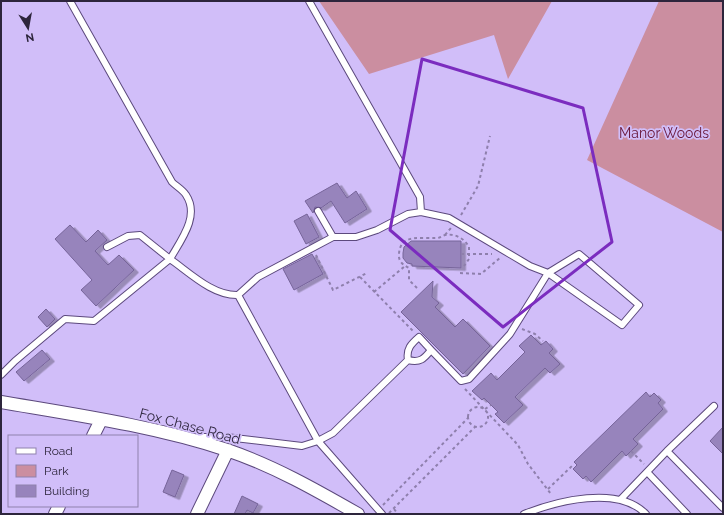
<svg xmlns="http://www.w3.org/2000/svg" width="724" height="515" font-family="Raleway,sans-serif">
<defs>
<filter id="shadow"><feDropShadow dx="4.5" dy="2.5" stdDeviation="0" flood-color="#0004"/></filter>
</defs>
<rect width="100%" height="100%" fill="#d1bef9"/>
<path fill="#cb8ea0" d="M319,1H552L508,79L494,35L369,74Z
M659,1H723V232L587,160Z"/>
<path fill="#9784bc" stroke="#766499" filter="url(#shadow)" d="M337,183L347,198L356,191L367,209L345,223L331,201L321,208L315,207L313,213L305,201Z
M307,214L319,237L306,244L294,221Z
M70,225L86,242L98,230L107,240L95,251L108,265L119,255L134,270L96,306L81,290L92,280L55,239Z
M411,241H461V268L412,266V264L407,263L403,258V253L404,247Z
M312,254L323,274L294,290L283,269Z
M433,281L432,297L439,303L435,307L455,327L463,319L490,346L463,374L401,312Z
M46,309L55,319L47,327L38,317Z
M531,335L541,345L546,341L553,349L549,353L560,364L550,373L545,368L515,397L523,405L504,423L495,414L498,412L484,398L482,400L472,391L491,373L497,380L525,352L519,346Z
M42,350L50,359L24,381L16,372Z
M646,392L650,397L654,393L661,400L658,403L663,409L633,439L638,444L626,456L622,451L591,482L586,476L583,479L573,469L577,465L574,462Z
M723,427V454L710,441Z
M172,470L184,475L175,497L163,492Z
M242,496L258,504L253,513L247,510L245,514H234Z"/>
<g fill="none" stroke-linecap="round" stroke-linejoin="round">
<g stroke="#5c497d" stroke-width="8">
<path id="lane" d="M70,1L172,182C176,186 183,190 186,195C200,216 181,240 170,259L140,235L128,236L107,247
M309,1L420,197L421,212
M318,211L333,237L258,277L238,295L318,441L382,514
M408,360C406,349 411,344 419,337L431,350
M1,375L15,361L65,319L94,321L170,259C190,273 213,296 238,295
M198,437H226L302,446L318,441L333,433L408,360C420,363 424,359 431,350L461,381L469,379L510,334L548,273L579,254L639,305L622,325L548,273L530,266L449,218L421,212L408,214L377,230L356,237H333
M667,451L714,406
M648,473L687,514
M621,499L667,451L723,508
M524,514C557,501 618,485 646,514"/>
</g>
<g stroke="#5c497d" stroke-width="14">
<path id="street" d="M1,402C77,415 154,426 227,450C274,466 316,490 358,514
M93,436L101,420
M55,514L59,506
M197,514L228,450"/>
</g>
<path stroke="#8e7fac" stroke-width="2" stroke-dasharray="3 3" stroke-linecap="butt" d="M461,215L478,186L490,136
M445,235L451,228
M461,254H492
M316,255L333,290L367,273
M460,273L481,274L501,257
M360,277L414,332
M417,288L409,280V268C403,265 398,261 399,254C400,233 422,239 437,238C440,238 442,236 445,235C455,233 465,239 469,247V259L464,266
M374,292L405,266
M522,329L535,334L543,341
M465,389L518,445L528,464L551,494
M468 417a10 10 0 1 1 20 0a10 10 0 1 1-20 0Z
M485,409L491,405
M631,451L644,464
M548,489L573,465
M383,505L468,418
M394,509L398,514
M389,513L475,427"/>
<use href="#lane" stroke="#fff" stroke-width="6"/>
<use href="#street" stroke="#fff" stroke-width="12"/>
</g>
<path fill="none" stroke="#7b2cbf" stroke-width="3" stroke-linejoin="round" d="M422,59L583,108L612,242L503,327L390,230Z"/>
<g text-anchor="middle" stroke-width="3.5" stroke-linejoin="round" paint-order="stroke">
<g font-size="14" fill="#681639" stroke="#d1bef9">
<text x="664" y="138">Manor Woods</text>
</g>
<g font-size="14" fill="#2d253c" stroke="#d1bef9">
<text transform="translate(190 426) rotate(15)" y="5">Fox Chase Road</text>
</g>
</g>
<rect width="724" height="515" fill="none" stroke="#2d253c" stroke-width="4"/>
<rect x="8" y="435" width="130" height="72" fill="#d1bef9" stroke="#8f81ad"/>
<rect x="16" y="448" width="20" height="6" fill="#ffffff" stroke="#8f81ad"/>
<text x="44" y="455" font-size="12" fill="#2d253c">Road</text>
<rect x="16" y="465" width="20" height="12" fill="#cb8ea0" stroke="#8f81ad"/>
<text x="44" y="475" font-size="12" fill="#2d253c">Park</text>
<rect x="16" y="485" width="20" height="12" fill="#9784bc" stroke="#8f81ad"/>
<text x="44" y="495" font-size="12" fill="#2d253c">Building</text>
<g transform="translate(28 28) rotate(169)" stroke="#d1bef9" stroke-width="3" paint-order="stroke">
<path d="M0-3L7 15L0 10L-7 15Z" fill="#2d253c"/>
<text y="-6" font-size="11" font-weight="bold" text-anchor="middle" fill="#2d253c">N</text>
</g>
</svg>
